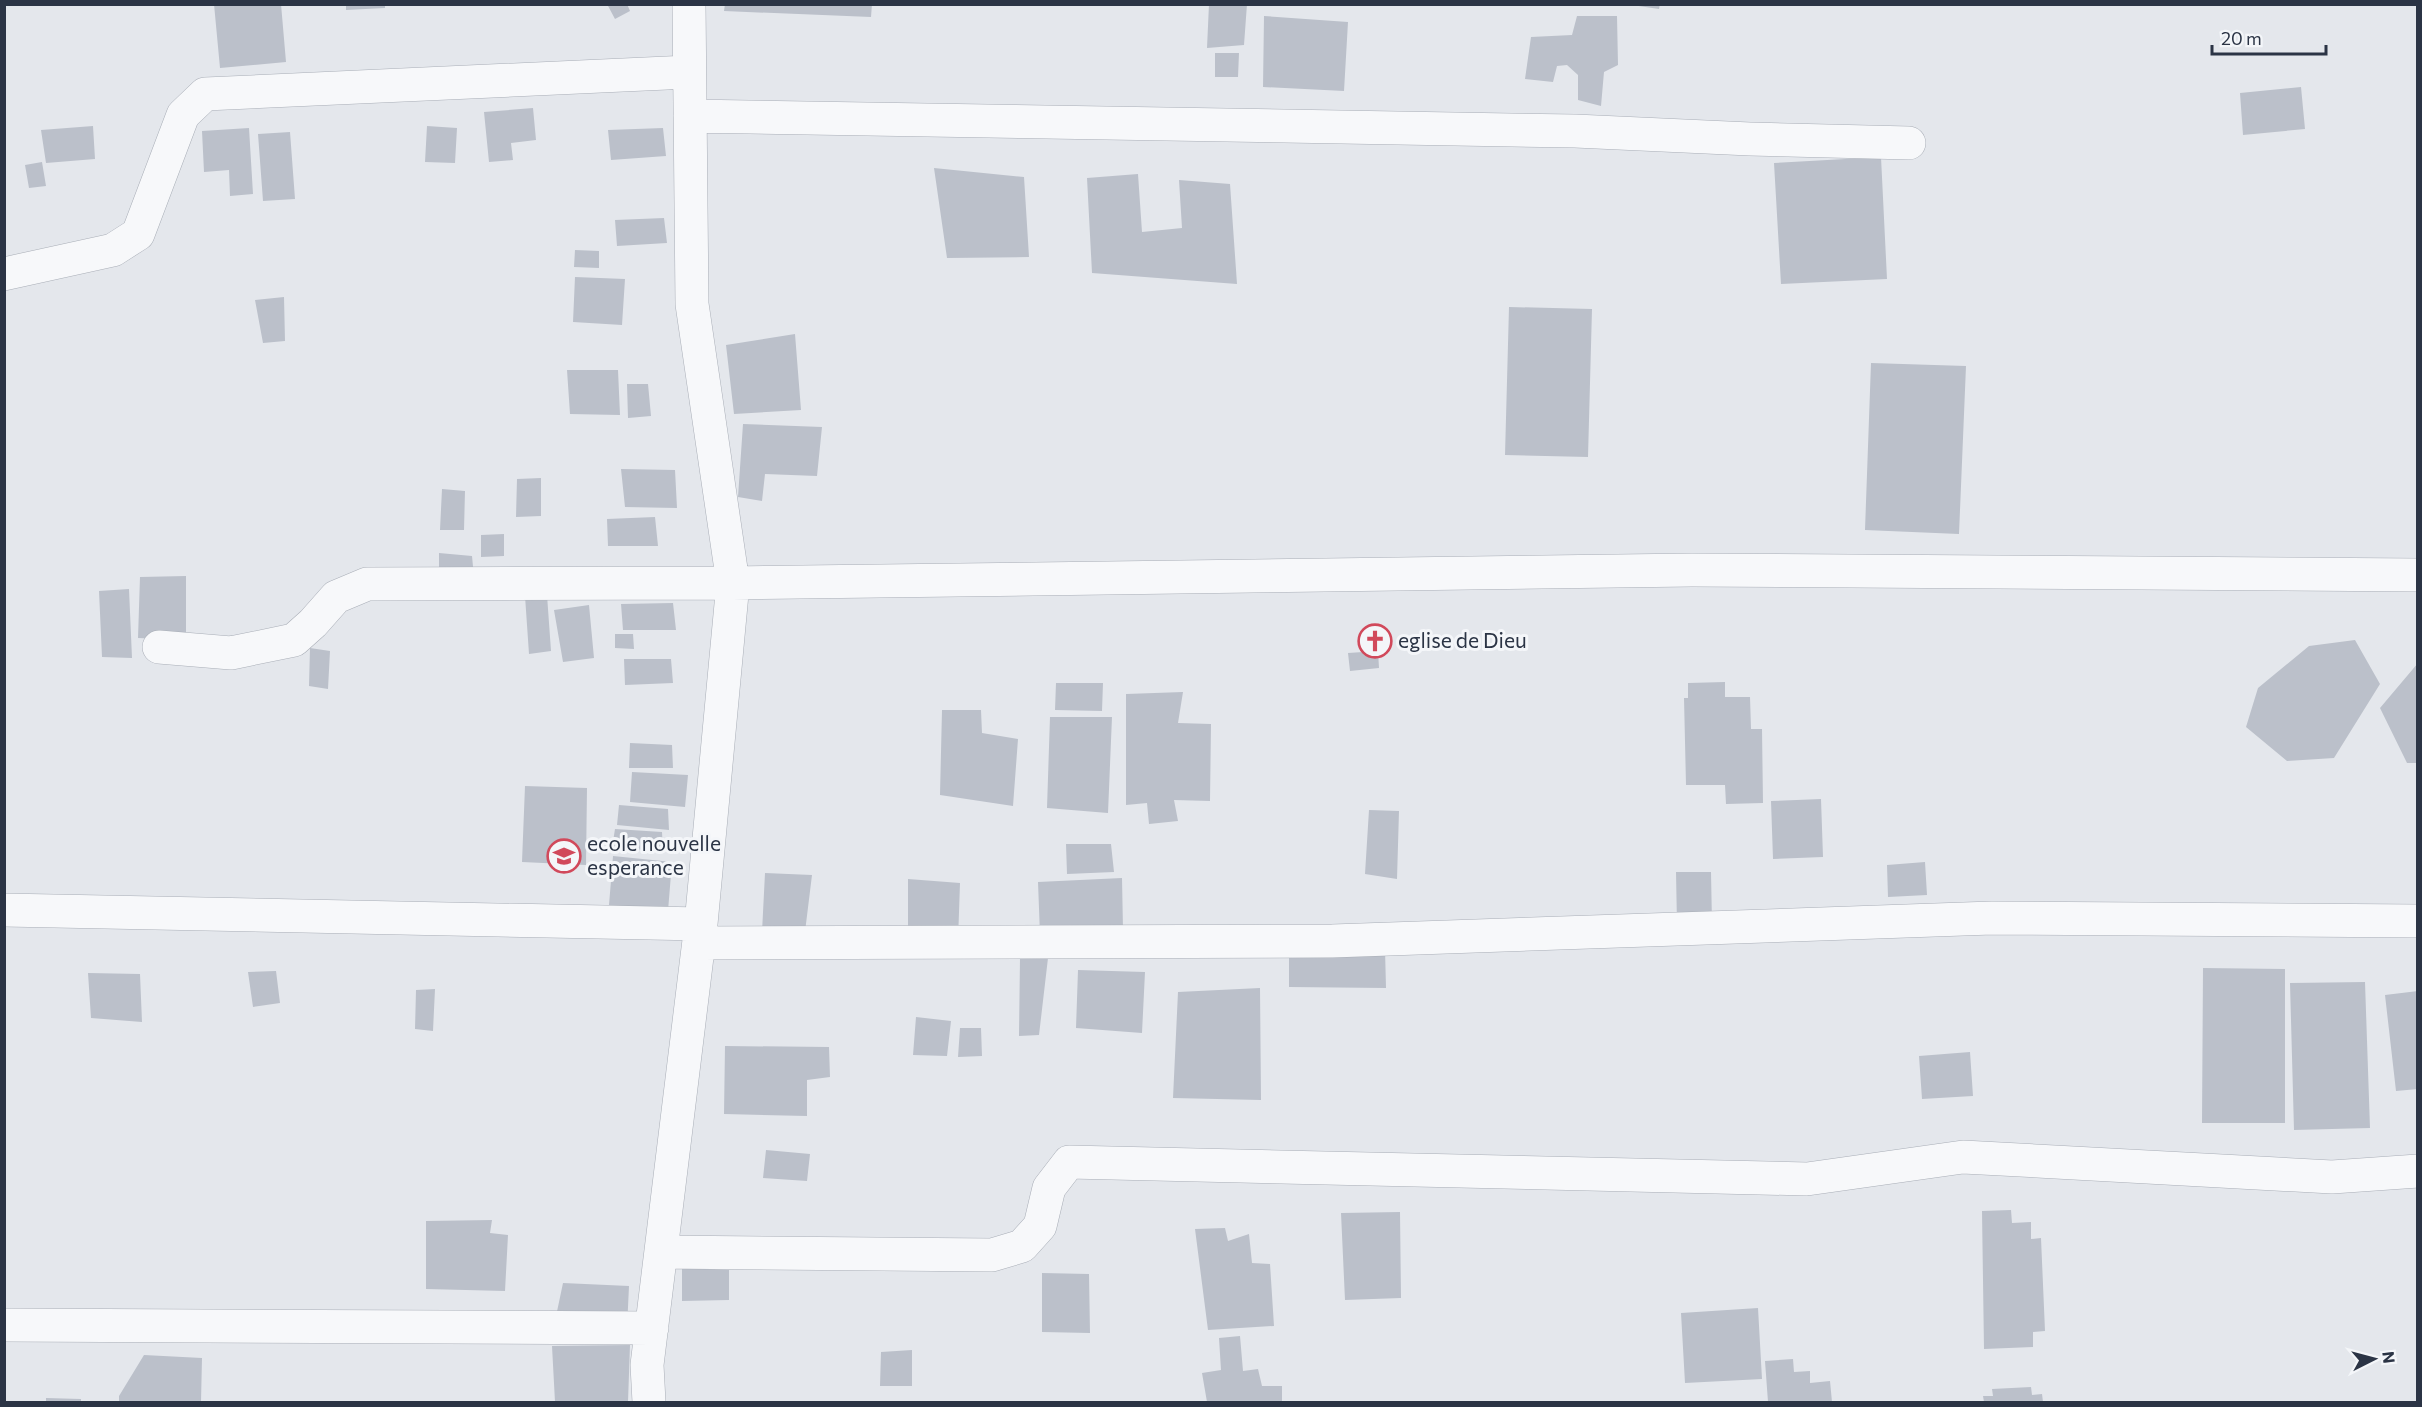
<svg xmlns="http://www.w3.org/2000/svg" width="2422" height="1407" font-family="Commissioner,sans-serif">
<rect width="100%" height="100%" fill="#e4e7ec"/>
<path fill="#bbc0ca" d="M214,4H281L286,62L220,68Z
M346,4H385V8L346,10Z
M607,4H627L630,11L615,19Z
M725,4H872L871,17L724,11Z
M1209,4H1247L1244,45L1207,48Z
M1625,4H1660L1659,9Z
M1264,16L1348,22L1344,91L1263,87Z
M1577,16H1617L1618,65L1604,72L1601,106L1578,100V75L1567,65L1557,66L1553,82L1525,79L1531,37L1572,35Z
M1215,53H1239L1238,77H1215Z
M2301,87L2305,129L2243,135L2240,93Z
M533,108L536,140L511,143L513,160L489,162L484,112Z
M93,126L95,159L46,163L41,130Z
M427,126L457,128L455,163L425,162Z
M249,128L253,194L230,196L229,170L204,172L202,131Z
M663,128L666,156L611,160L608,130Z
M290,132L295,199L263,201L258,134Z
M1881,157L1887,279L1781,284L1774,163Z
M42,162L46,186L29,188L25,165Z
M934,168L1024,177L1029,257L947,258Z
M1138,174L1142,232L1182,228L1179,180L1230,184L1237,284L1092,273L1087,178Z
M664,218L667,243L617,246L615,220Z
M575,250L599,251V268L574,267Z
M575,277L625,279L622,325L573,322Z
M284,297L285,341L263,343L255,300Z
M1509,307L1592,309L1588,457L1505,455Z
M795,334L801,410L734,414L726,345Z
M1871,363L1966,366L1959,534L1865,530Z
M567,370H618L620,415L570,414Z
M627,384H648L651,416L628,418Z
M743,424L822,427L817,476L765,474L762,501L738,497Z
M621,469L675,470L677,508L625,507Z
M541,478V516L516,517L517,479Z
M442,489L465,491L464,530H440Z
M655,517L658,546H608L607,519Z
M504,534V556L481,557V535Z
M439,553L472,556L474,577L439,578Z
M186,576V640L138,638L140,577Z
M129,589L132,658L102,657L99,591Z
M547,595L551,651L529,654L525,596Z
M673,603L676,630H623L621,604Z
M589,605L594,658L563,662L554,610Z
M615,634H633L634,649L615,648Z
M2355,640L2380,684L2334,758L2287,761L2246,727L2258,688L2309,646Z
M310,648L330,651L328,689L309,686Z
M1378,651L1379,668L1350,671L1348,653Z
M624,659H671L673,683L625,685Z
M2418,663V763H2407L2380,708Z
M1725,682V697H1750L1751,729H1762L1763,803L1726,804L1725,785H1686L1684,698H1688V683Z
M1056,683H1103L1102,711L1055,710Z
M1183,692L1178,723L1211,724L1210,801L1174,800L1178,821L1149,824L1147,803L1126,805V694Z
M942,710H981L982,733L1018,739L1013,806L940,795Z
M1050,717H1112L1108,813L1047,808Z
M630,743L672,745L673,768H629Z
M632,772L688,775L685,807L630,802Z
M525,786L587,788L586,865L522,862Z
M1821,799L1823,857L1773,859L1771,801Z
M619,805L668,809L669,830L617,825Z
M1369,810L1399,811L1397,879L1365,874Z
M615,829L662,832L663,851L612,848Z
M1066,844H1111L1114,872L1067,874Z
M613,856L672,862L668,911L609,905Z
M1925,862L1927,895L1888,897L1887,865Z
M1676,872H1711L1712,924L1677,925Z
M765,873L812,875L804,940L762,932Z
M1122,878L1123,930L1040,935L1038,882Z
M908,879L960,883L958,941L908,937Z
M1289,948L1385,949L1386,988L1289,987Z
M1020,958H1048L1039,1035L1019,1036Z
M2203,968L2285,969V1123H2202Z
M1078,970L1145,972L1142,1033L1076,1028Z
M276,971L280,1003L253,1007L248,972Z
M88,973L140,974L142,1022L91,1018Z
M2365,982L2370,1128L2294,1130L2290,983Z
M1260,988L1261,1100L1173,1098L1178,992Z
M435,989L433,1031L415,1029L416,990Z
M2418,991V1089L2396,1091L2385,995Z
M916,1017L951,1021L947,1056L913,1055Z
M960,1028H981L982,1056L958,1057Z
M725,1046L829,1047L830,1077L807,1080V1116L724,1114Z
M1970,1052L1973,1096L1922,1099L1919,1056Z
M766,1150L810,1154L807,1181L763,1178Z
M2011,1210L2012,1223L2031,1222V1239L2041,1238L2045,1331L2033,1332V1347L1984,1349L1982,1211Z
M1400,1212L1401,1298L1345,1300L1341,1213Z
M492,1220L490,1233L508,1235L505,1291L426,1289V1221Z
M1225,1228L1228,1241L1249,1234L1252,1263L1270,1264L1274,1326L1208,1330L1195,1229Z
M682,1268L729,1270V1300L682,1301Z
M1042,1273L1089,1274L1090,1333L1042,1332Z
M563,1283L629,1286L627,1328L555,1321Z
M1758,1308L1762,1379L1685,1383L1681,1313Z
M1240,1336L1243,1371L1258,1369L1262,1386H1282V1402H1207L1202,1373L1221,1370L1219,1338Z
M630,1345L628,1402H555L552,1346Z
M912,1350V1386H880L881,1352Z
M144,1355L202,1358L201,1402H119V1396Z
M1793,1359L1794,1372L1810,1371V1383L1830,1381L1832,1402H1768L1765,1361Z
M2031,1387L2032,1395L2042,1394L2043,1402H1984L1983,1396H1993L1992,1389Z
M46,1398L81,1399V1402H46Z"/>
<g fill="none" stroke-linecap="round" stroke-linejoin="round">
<g stroke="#a9aeb7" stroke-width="34">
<path id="minor" d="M690,116L1575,131L1750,139L1909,143
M4,274L113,250L138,234L183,115L205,94L689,72
M159,647L231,653L294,640L313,623L336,597L367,584L733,583L1692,570L2418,575
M4,910L701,924
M699,943L1332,941L1992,918L2418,921
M661,1252L992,1255L1022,1246L1040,1226L1049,1188L1069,1162L1807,1179L1963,1157L2332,1177L2418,1171
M4,1325L652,1328
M649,1402L647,1365L701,924L733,583L692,304L689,4"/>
</g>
<use href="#minor" stroke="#f7f8fa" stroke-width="33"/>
</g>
<defs>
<g id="church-ring" transform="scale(1.725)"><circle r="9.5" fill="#f4f6f9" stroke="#d1495b" stroke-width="1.5"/><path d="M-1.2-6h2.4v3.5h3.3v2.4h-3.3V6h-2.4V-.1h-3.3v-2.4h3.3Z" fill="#d1495b"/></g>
<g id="school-ring" transform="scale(1.725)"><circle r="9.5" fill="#f4f6f9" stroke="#d1495b" stroke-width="1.5"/><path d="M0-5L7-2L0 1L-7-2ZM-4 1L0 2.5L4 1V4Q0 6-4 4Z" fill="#d1495b"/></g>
</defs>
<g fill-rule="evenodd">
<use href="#church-ring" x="1375" y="641"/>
<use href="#school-ring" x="564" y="856"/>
</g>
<g text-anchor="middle" stroke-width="6" stroke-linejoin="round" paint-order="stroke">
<g font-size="21" fill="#2b3445" stroke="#f4f6f9" text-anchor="start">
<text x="1398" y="648">eglise de Dieu</text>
<text x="587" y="851">ecole nouvelle<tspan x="587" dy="24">esperance</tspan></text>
</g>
</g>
<rect width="2422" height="1407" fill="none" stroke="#2b3445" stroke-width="12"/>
<g transform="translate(2374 1359) rotate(84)" stroke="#f4f6f9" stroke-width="4.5" paint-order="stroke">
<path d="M0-4.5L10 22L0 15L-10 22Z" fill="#2b3445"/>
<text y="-9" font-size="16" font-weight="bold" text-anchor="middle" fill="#2b3445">N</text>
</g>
<path d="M2212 45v9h114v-9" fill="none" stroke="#2b3445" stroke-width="3"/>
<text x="2221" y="45" font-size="18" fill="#2b3445" stroke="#f4f6f9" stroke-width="4.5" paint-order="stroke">20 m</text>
</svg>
